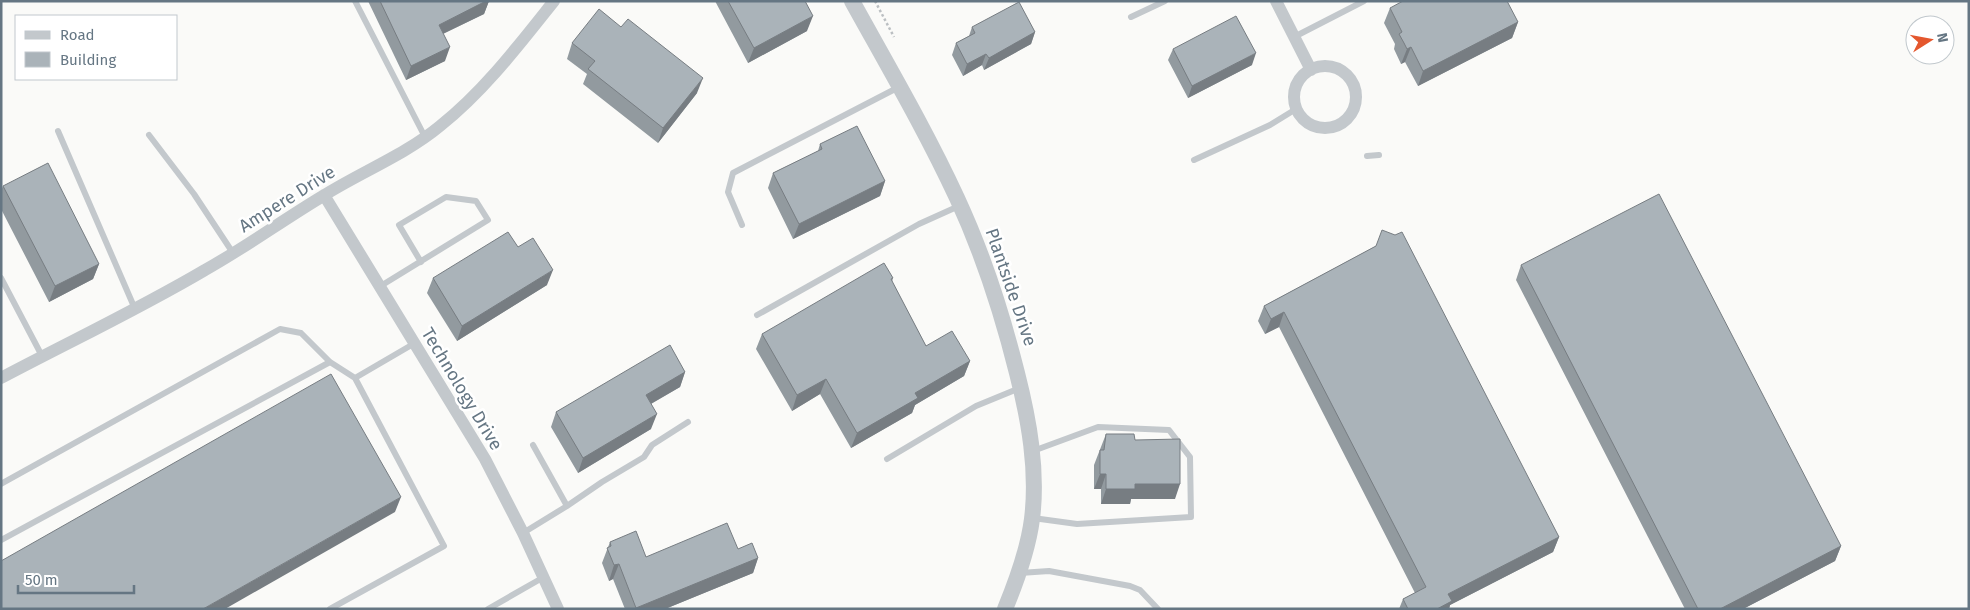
<svg xmlns="http://www.w3.org/2000/svg" width="1970" height="610" font-family="'Fira Sans',sans-serif">
<rect width="100%" height="100%" fill="#fafaf8"/>
<g fill="none" stroke-linecap="round" stroke-linejoin="round">
<path stroke="#bbbfc2" stroke-width="2.5" stroke-dasharray="2.5 2.5" stroke-linecap="butt" d="M875,1L894,37"/>
<path stroke="#c3c8cc" stroke-width="6" d="M355,1L425,137
M1131,17L1165,1
M1294,37L1364,1
M58,131L135,309
M149,135L194,194L233,253
M1367,156L1379,155
M1194,160L1270,125L1296,109
M742,225L728,192L733,173L899,87
M1,278L42,356
M379,287L488,220L476,201L446,197L399,225L421,262
M757,315L919,224L959,206
M887,459L976,406L1020,388
M1,484L280,329L301,333L330,362L355,378
M567,506L602,482L644,457L652,445L688,422
M1033,518L1077,524L1191,517L1190,457L1169,430L1098,427L1033,451
M523,533L567,506L533,445
M1,540L330,362
M1020,573L1049,571L1130,586L1140,590L1158,609
M330,609L444,546L355,378L415,343
M488,609L544,577"/>
<path stroke="#c3c8cc" stroke-width="12" d="M1276,1L1311,70
M1294 97a31 31 0 1 1 62 0a31 31 0 1 1-62 0Z
M324,195L485,459L523,533L558,609
M1,378C69,342 139,309 205,270C246,247 283,220 323,196C361,172 405,155 440,126C484,91 519,45 554,1"/>
<path stroke="#c3c8cc" stroke-width="16" d="M852,1C888,66 926,131 957,198C983,254 1002,313 1017,373C1029,420 1038,470 1032,519C1028,550 1017,580 1005,609"/>
</g>
<path fill="#929a9f" d="M368,1H489L484,14L443,34L445,61L406,80Z
M715,1H805L807,31L748,63Z
M1390,8L1518,22L1512,38L1418,86L1405,62L1401,64L1394,49L1395,44L1384,23Z
M972,27L1035,32L1031,44L984,70L982,65L963,76L952,55L956,43L969,36Z
M572,43L697,93L658,143L583,84L587,74L567,59Z
M1173,49L1252,65L1188,98L1168,60Z
M820,144L885,181L880,196L793,239L768,188L773,173L818,151Z
M3,186L99,264L93,279L49,302L1,209V190Z
M1376,246L1559,537L1553,552L1450,605L1449,609H1399L1403,599L1415,593L1279,327L1265,334L1258,321L1264,306Z
M518,247L547,285L457,341L427,293L433,278Z
M1521,265L1841,546L1835,561L1743,609H1685L1516,280Z
M893,278L892,282L926,346L970,361L964,376L915,405L912,413L851,448L820,394L792,411L756,349L762,334Z
M685,372L680,387L651,404V429L578,473L551,427L556,412Z
M1106,434L1135,440L1175,499H1131L1130,504H1101V489H1094V465Z
M610,542L646,557L738,549L758,558L753,573L665,609H625L613,579L609,581L602,563Z"/>
<path fill="#777d82" d="M486,1H489L484,14L434,38L439,25Z
M813,16L807,31L748,63L754,48Z
M1518,22L1512,38L1418,86L1423,71Z
M1035,32L1031,44L984,70L989,58Z
M450,47L445,61L406,80L411,66Z
M1411,47L1405,62L1401,64L1407,49Z
M1256,53L1252,65L1188,98L1192,86Z
M986,54L982,65L963,76L967,64Z
M703,78L697,93L658,143L663,128Z
M885,181L880,196L793,239L799,224Z
M99,264L93,279L49,302L55,286Z
M553,270L547,285L457,341L462,326Z
M1284,312L1279,327L1265,334L1271,319Z
M970,361L964,376L915,405L912,413L851,448L857,433L915,393Z
M685,372L680,387L640,410L646,395Z
M826,379L820,394L792,411L797,395Z
M657,414L651,429L578,473L583,458Z
M1100,474H1106L1101,489H1094Z
M1135,484H1180L1175,499H1131L1130,504H1101L1106,489Z
M401,497L395,512L225,609H203Z
M1559,537L1553,552L1450,605L1449,609H1437L1448,594Z
M1841,546L1835,561L1743,609H1720Z
M758,558L753,573L665,609H636V608Z
M619,564L613,579L609,581L614,565Z"/>
<path fill="#aab3b9" stroke="#777d82" d="M380,1H486L439,25L450,47L411,66Z
M728,1H805L813,16L754,48Z
M1403,1H1507L1518,22L1423,71L1411,47L1407,49L1404,43L1399,34L1402,32L1390,8Z
M1019,2L1035,32L989,58L986,54L967,64L956,43L975,33L972,27Z
M599,9L621,27L628,19L703,78L663,128L588,69L595,61L572,43Z
M1236,16L1256,53L1192,86L1173,49Z
M857,126L885,181L799,224L773,173L822,149L820,144Z
M48,163L99,264L55,286L3,186Z
M1659,194L1841,546L1720,609H1698L1521,265Z
M1382,230L1395,235L1402,232L1559,537L1448,594L1452,601L1437,609H1408L1403,599L1426,587L1284,312L1271,319L1264,306L1376,246Z
M508,232L518,247L533,238L553,270L462,326L433,278Z
M884,263L893,278L891,279L926,346L952,331L970,361L915,393L918,398L857,433L826,379L797,395L762,334Z
M670,345L685,372L646,395L657,414L583,458L556,412Z
M331,374L401,497L203,609H1V561Z
M1106,434H1134L1135,440L1180,439V484H1135V489H1106V474H1100V450H1104Z
M727,523L738,549L752,543L758,558L636,608L619,564L614,565L607,548L611,546L610,542L636,531L646,557Z"/>
<g text-anchor="middle" stroke-width="5" stroke-linejoin="round" paint-order="stroke">
<g font-size="18" fill="#657683" stroke="#fff">
<text transform="translate(287 199) rotate(-32)" y="6">Ampere Drive</text>
<text transform="translate(1011 287) rotate(71)" y="6">Plantside Drive</text>
<text transform="translate(462 389) rotate(59)" y="6">Technology Drive</text>
</g>
</g>
<rect width="1970" height="610" fill="none" stroke="#657683" stroke-width="5"/>
<rect x="15" y="15" width="162" height="65" fill="#ffffff" stroke="#c1c8cd"/>
<rect x="25" y="31" width="25" height="8" fill="#c3c8cc" stroke="#c1c8cd"/>
<text x="60" y="40" font-size="15" fill="#657683">Road</text>
<rect x="25" y="52" width="25" height="15" fill="#aab3b9" stroke="#c1c8cd"/>
<text x="60" y="65" font-size="15" fill="#657683">Building</text>
<g transform="translate(1930 40) rotate(79)"><circle r="24" fill="#ffffff" stroke="#c1c8cd"/>
<path d="M0-4L9 19L0 12L-9 19Z" fill="#e4572e"/>
<text y="-8" font-size="14" font-weight="bold" text-anchor="middle" fill="#657683">N</text>
</g>
<path d="M18 585v8h116v-8" fill="none" stroke="#657683" stroke-width="2.5"/>
<text x="25" y="585" font-size="15" fill="#657683" stroke="#ffffff" stroke-width="4" paint-order="stroke">50 m</text>
</svg>
